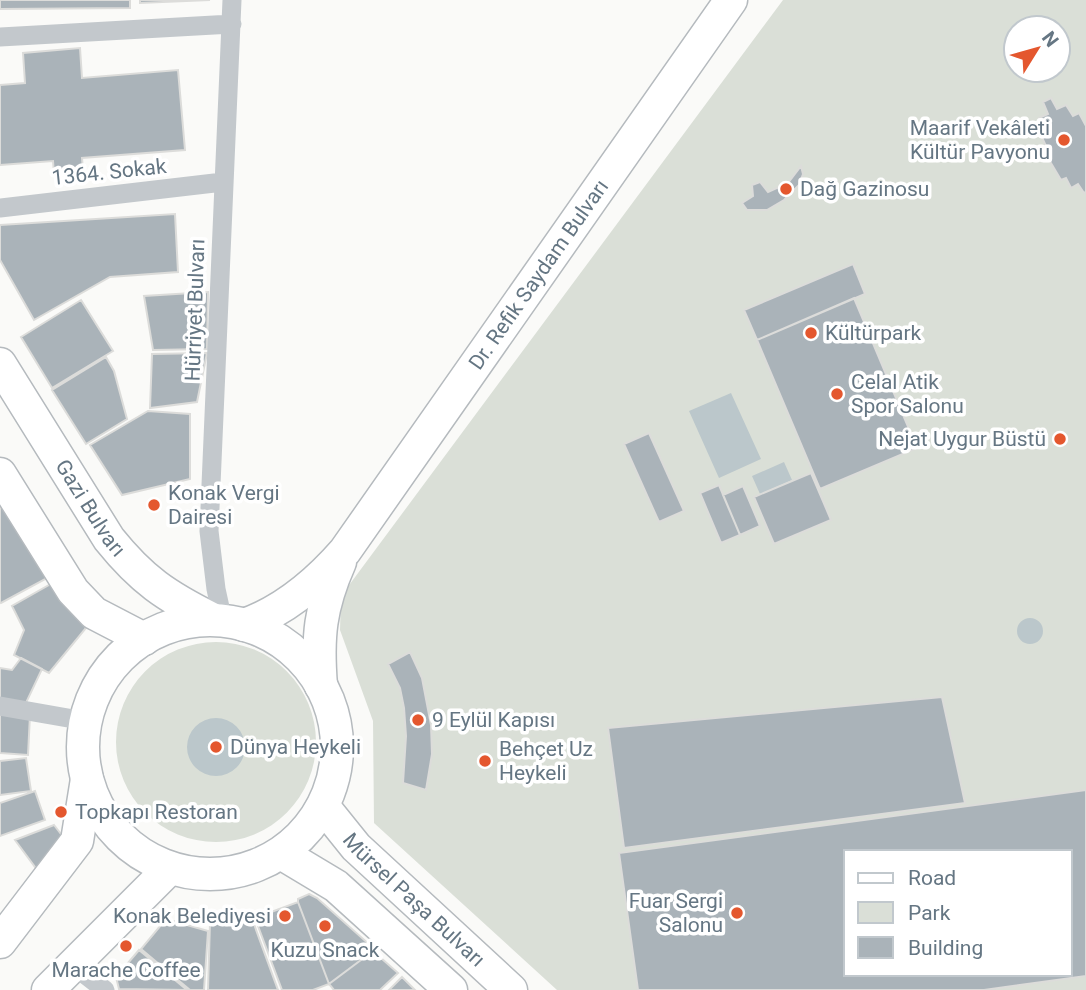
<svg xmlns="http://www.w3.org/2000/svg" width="1086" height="990" font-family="Roboto,sans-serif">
<rect width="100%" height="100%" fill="#fafaf8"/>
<path fill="#dadfd7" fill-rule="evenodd" d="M783,0H1086V990H557L374,823L373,721L340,630L341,596ZM1016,28H1058V70H1016ZM846,852H1070V974H846Z
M116 742a100 100 0 1 1 200 0a100 100 0 1 1-200 0Z"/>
<path fill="#bbc7cb" d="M731,393L761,459L719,478L689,411Z
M784,462L792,480L760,494L752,476Z
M1017 631a13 13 0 1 1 26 0a13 13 0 1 1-26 0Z
M187 747a29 29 0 1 1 58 0a29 29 0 1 1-58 0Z"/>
<path fill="#aab3b9" stroke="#dcdcda" stroke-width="2" fill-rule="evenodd" d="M0,0H130V8L0,9Z
M140,0H210L140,3Z
M80,48L82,78L178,70L185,150L82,158L83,170L54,173L53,161L0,165V85L25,83L23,53Z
M1051,98L1057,109L1066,105L1073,116L1079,113L1086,126V192L1084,193L1078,184L1071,188L1066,178L1061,180L1042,148L1046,146L1040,133L1045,130L1039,118L1048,114L1043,102Z
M801,166L803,174L799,185L784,200L767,210H747L742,203L753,196L752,185L760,182L768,192L788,183Z
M175,214L178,272L110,277L34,320L0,260V225Z
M853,264L865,294L757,340L744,310Z
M208,292L207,349L153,350L144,296Z
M854,298L917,448L820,489L757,340Z
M81,300L113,351L52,388L21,337Z
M207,353L197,402L150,408L152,354Z
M106,357L114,371L127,419L86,444L52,390Z
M148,411L190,414V479L122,495L90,445Z
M649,433L684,511L659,522L624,444Z
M811,473L831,520L774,544L754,497Z
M719,485L740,535L721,543L700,493Z
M743,486L760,526L740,535L723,495Z
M0,498L51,576L1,603L0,602Z
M56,581L86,628L49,673L14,655L24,630L12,606Z
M410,652L422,678L431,725L432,754L426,790L403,783L406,736L404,708L400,688L388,664Z
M21,658L42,669L25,705L0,701V668L12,670Z
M942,697L965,803L624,848L608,728Z
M0,713L30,715L28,755L0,753Z
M26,758L31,791L0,795V761Z
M1086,790V976L984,990H638L619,853ZM846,852H1070V974H846Z
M35,791L45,820L0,836V803Z
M54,825L64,838L38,871L15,840Z
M309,894L317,898L370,945L373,951L329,984L298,902V899Z
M298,902L329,984L313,990H282L255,918Z
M251,916L278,990H208L210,922Z
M166,919L208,931L204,990H190L141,949Z
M139,950L187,990L119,989L116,977Z
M373,951L398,973L380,990H334L329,984Z
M402,977L415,990H389Z"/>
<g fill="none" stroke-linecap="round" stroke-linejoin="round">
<g stroke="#b5babe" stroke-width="35">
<g id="primary">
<path id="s1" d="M0,364L109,539C142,580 166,596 212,619"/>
<path d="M0,474L73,591L94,613L144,639"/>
<circle cx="210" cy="747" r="127"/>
<path id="s2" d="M244,625C284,611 317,583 345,551L731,0"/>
<path d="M321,686C317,637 320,607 340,562"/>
<path id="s3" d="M323,806L356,847L511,990"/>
<path d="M281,853L336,886L451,990"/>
<path d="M0,942L77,841L87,779"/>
<path d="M48,990L170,868"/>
</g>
</g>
<path stroke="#c3c8cc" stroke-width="19" d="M0,37L232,24
M0,208L223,182
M223,621L216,589L209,531L232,0
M0,706L85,721
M74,966L105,990"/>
<use href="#primary" stroke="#fff" stroke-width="32"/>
</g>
<g fill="#e4572e" stroke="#fff" stroke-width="2.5">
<circle cx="1064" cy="140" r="7"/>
<circle cx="786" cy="189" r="7"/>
<circle cx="811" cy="333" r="7"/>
<circle cx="837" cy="394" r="7"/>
<circle cx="1060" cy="439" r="7"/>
<circle cx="154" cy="505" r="7"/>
<circle cx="418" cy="720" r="7"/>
<circle cx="216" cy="747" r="7"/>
<circle cx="485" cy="761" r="7"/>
<circle cx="61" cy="812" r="7"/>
<circle cx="737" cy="913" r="7"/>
<circle cx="285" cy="916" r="7"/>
<circle cx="325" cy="926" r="7"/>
<circle cx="126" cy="946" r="7"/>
</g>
<g text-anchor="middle" stroke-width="7" stroke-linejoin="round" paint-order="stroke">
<g font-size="21" fill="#657683" stroke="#fff" text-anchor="start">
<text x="1050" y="135" text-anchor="end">Maarif Vekâleti<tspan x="1050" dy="24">Kültür Pavyonu</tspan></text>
<text x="800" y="196">Dağ Gazinosu</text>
<text x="825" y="340">Kültürpark</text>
<text x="851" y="389">Celal Atik<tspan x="851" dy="24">Spor Salonu</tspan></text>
<text x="1046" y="446" text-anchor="end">Nejat Uygur Büstü</text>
<text x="168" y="500">Konak Vergi<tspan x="168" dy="24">Dairesi</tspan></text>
<text x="432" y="727">9 Eylül Kapısı</text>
<text x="230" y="754">Dünya Heykeli</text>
<text x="499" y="756">Behçet Uz<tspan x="499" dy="24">Heykeli</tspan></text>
<text x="75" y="819">Topkapı Restoran</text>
<text x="723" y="908" text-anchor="end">Fuar Sergi<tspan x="723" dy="24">Salonu</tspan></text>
<text x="271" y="923" text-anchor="end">Konak Belediyesi</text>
<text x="325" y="957" text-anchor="middle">Kuzu Snack</text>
<text x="126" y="977" text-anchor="middle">Marache Coffee</text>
</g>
<g font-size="21" fill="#657683" stroke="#fff">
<text transform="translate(109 172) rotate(-6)" y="7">1364. Sokak</text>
<text dy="7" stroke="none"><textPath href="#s2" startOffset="464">Dr. Refik Saydam Bulvarı</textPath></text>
<text transform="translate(195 310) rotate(-88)" y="7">Hürriyet Bulvarı</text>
<text dy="7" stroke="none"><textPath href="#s1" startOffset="170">Gazi Bulvarı</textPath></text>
<text dy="7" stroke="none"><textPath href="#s3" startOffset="131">Mürsel Paşa Bulvarı</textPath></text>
</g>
</g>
<rect x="844" y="850" width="228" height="126" fill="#ffffff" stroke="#c1c8cd" stroke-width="2"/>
<rect x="858" y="873" width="35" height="10" fill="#ffffff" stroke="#c1c8cd" stroke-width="2"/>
<text x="908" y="885" font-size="21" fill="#657683">Road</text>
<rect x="858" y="902" width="35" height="21" fill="#dadfd7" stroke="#c1c8cd" stroke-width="2"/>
<text x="908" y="920" font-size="21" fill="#657683">Park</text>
<rect x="858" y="937" width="35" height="21" fill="#aab3b9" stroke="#c1c8cd" stroke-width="2"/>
<text x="908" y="955" font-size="21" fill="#657683">Building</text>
<g transform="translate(1037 49) rotate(53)"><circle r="33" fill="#ffffff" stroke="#c1c8cd" stroke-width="2"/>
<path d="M0-5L12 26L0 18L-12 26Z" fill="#e4572e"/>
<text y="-10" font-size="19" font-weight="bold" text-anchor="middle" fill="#657683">N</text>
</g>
</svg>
